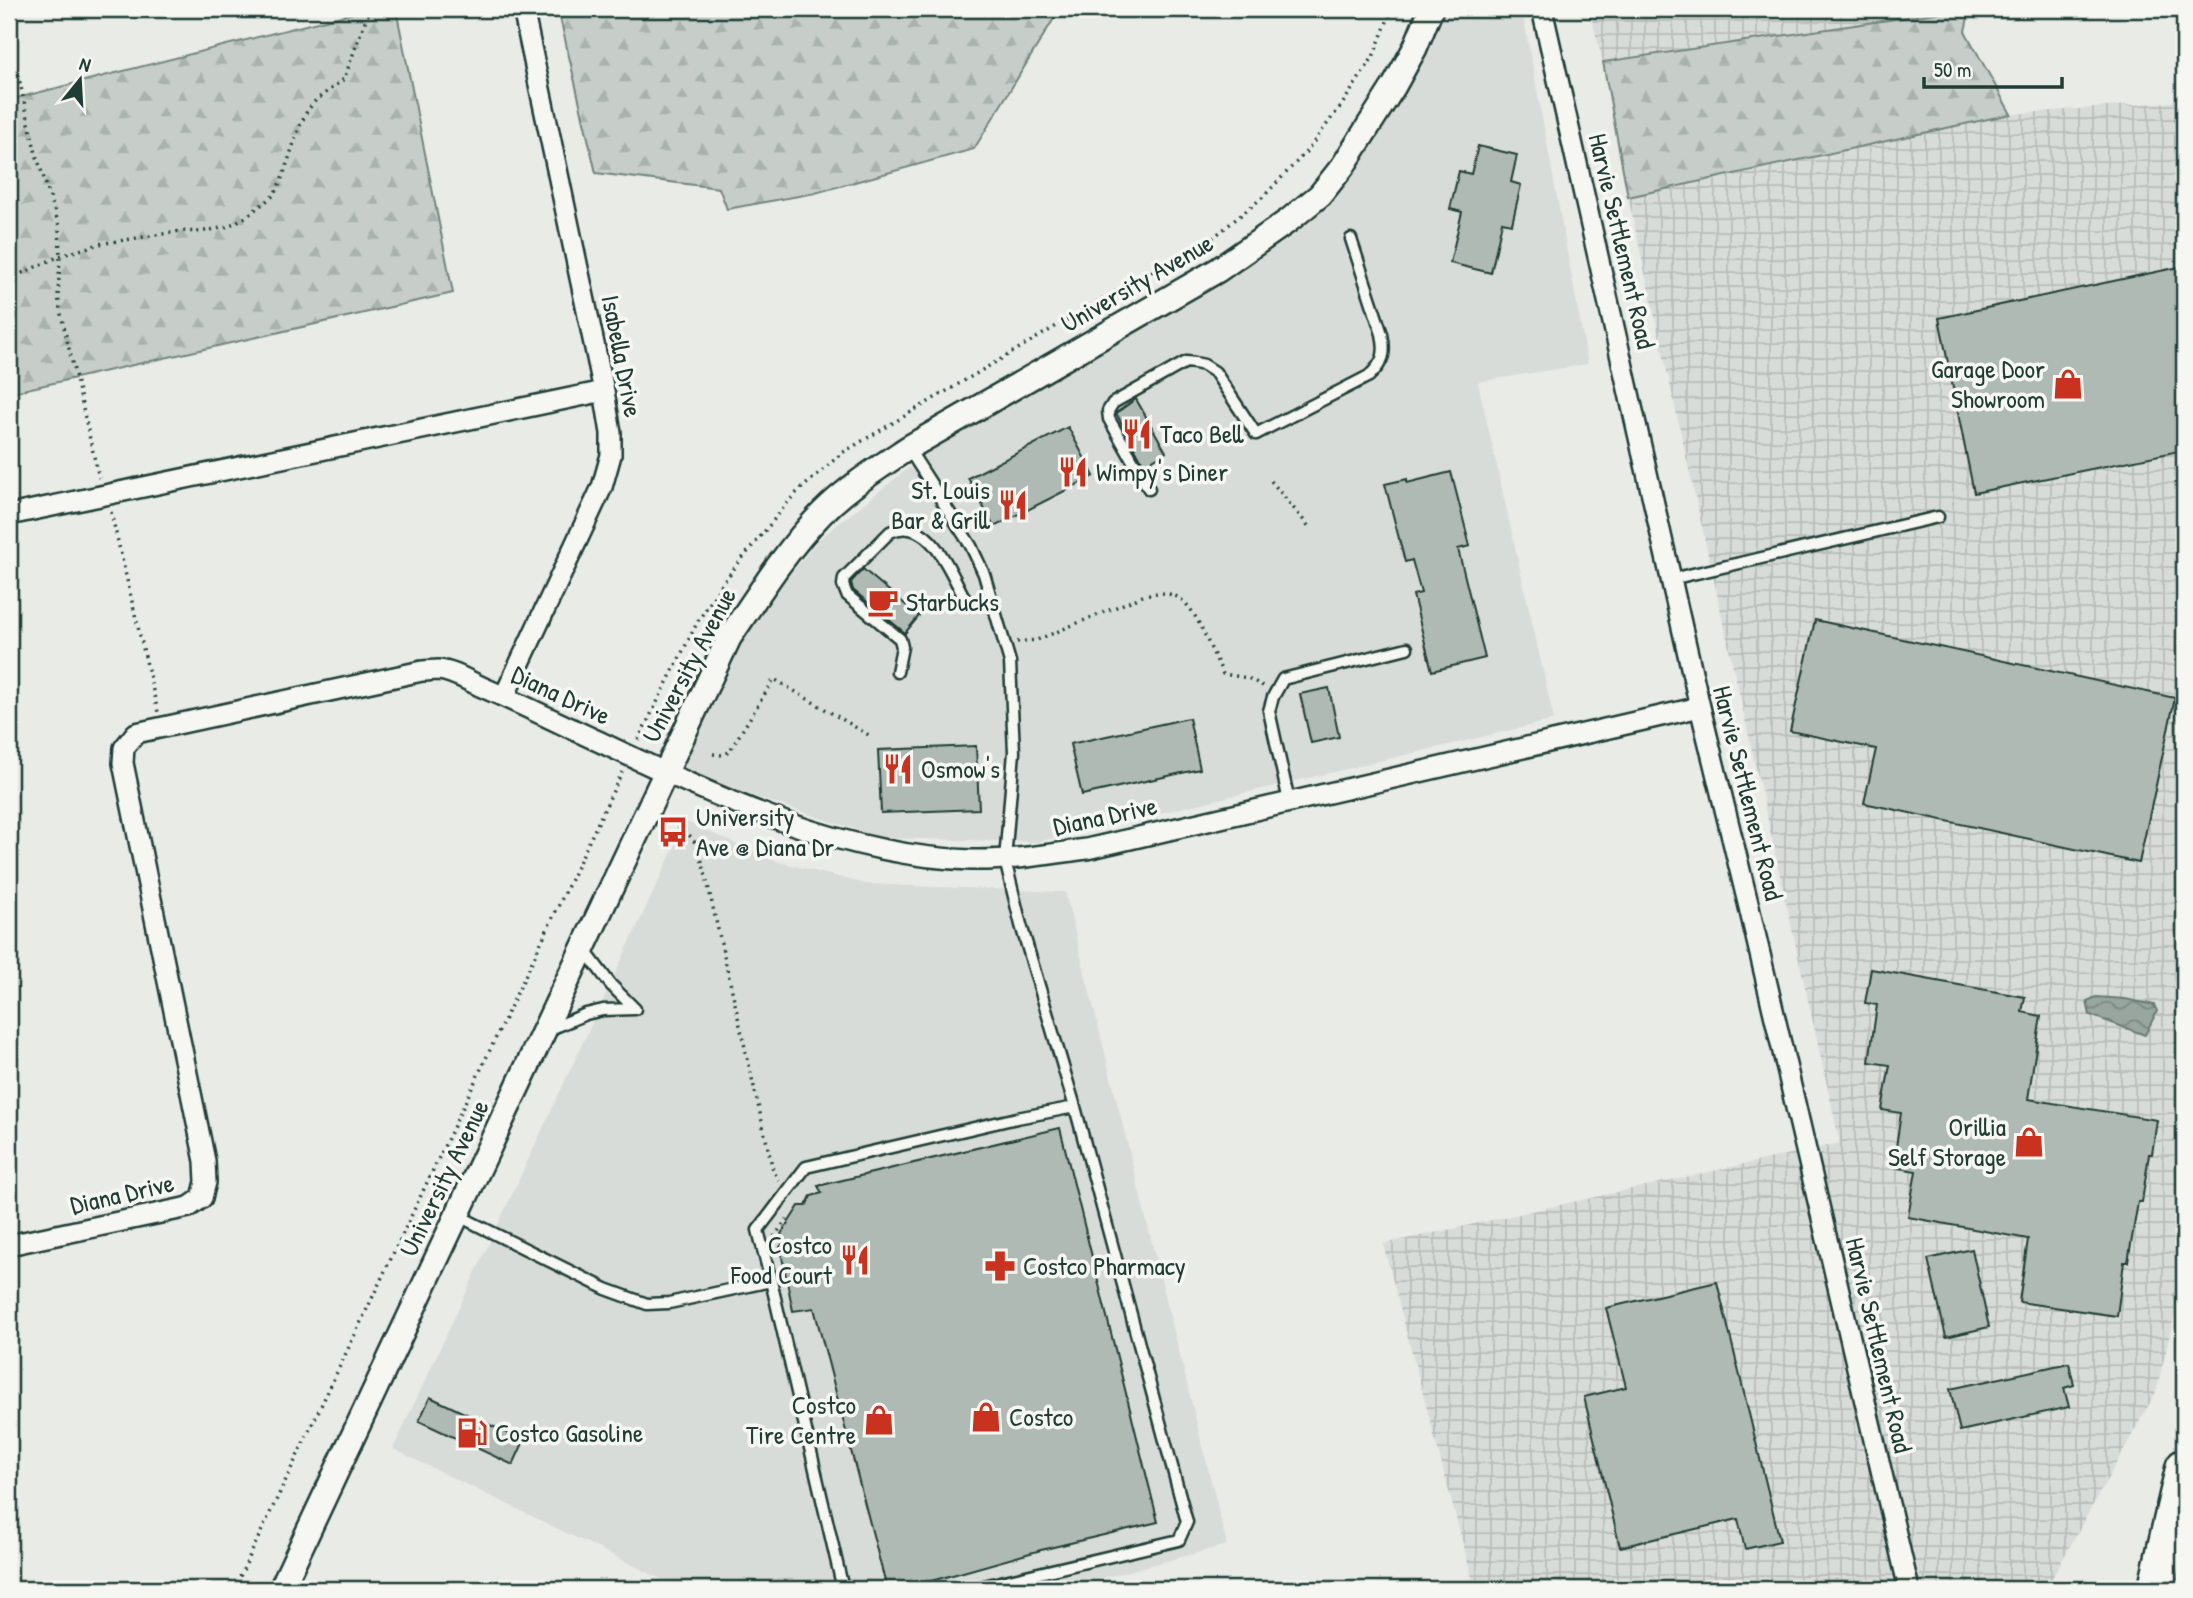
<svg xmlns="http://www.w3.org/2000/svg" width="2193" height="1598" font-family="'Patrick Hand',sans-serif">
<defs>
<pattern id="industrial-grid" width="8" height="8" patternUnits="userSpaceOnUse" patternTransform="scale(1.75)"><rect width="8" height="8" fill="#d8dcd8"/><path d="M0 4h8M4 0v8" fill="none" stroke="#b9beba"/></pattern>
<pattern id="forest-firs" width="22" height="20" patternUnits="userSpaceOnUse" patternTransform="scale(1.75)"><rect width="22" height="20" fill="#c7cec9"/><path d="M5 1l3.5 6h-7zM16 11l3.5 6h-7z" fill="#aab2ad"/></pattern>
<pattern id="water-waves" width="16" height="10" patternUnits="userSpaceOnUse" patternTransform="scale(1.75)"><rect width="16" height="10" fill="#99a6a0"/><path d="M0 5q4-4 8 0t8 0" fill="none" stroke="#7c8883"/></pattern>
</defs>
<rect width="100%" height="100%" fill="#e9ebe7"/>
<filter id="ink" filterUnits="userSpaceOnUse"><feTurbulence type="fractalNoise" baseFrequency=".0143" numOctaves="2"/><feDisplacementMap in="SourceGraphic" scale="14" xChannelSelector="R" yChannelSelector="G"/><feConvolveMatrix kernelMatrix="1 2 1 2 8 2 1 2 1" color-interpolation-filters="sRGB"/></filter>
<g filter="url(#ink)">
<path fill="#d8dcd8" d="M1436,9H1522L1588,364L1478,382L1554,720L1037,842L881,838L677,771L726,664L761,610L818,540L945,439L1125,338L1278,238L1330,197Z
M686,822L779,862L866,884L1065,892L1227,1545L1061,1589H682L393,1449Z"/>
<path fill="url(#industrial-grid)" d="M1589,9H1963L1603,62Z
M2184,101V1276L2156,1392L2046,1589H1475L1383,1244L1840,1143L1628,197L2011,114Z"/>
<path fill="url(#forest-firs)" stroke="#73867e" stroke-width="2" d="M369,9H396L453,293L9,393V100Z
M558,9H1057L1053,20L974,149L815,193L727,209L719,188L596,173Z
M1963,9H1970L1965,31L2011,114L1628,197L1603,62Z"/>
<path fill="url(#water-waves)" stroke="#687c75" stroke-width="2" d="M2096,997L2125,999L2154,1005L2157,1011L2145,1035L2090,1015L2087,1001Z"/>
<path fill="#b0bab5" stroke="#1f3d34" stroke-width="2" d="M1478,146L1517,155L1511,182L1521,185L1512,224L1502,222L1491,273L1450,263L1462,212L1450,209L1459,171L1471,174Z
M2184,266V450L1974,493L1939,318Z
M1136,399L1166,452L1144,465L1116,413Z
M1068,427L1094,476L994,527L968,478Z
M1451,472L1470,546L1458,549L1485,658L1432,671L1413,595L1421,593L1412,560L1405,562L1385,484L1407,479V483Z
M863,569L919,616L905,633L853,590L851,582Z
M1815,620L2175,698L2139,863L1864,803L1876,749L1790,731Z
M1329,688L1339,737L1311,743L1300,694Z
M1189,718L1200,769L1082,795L1070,744Z
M976,746L979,809L881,813L878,750Z
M1871,969L2025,997L2022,1012L2041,1016L2028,1099L2157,1120L2152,1154H2149L2142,1202H2138L2128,1262H2124L2117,1316L2019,1302L2028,1239L1908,1217L1916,1171L1893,1167L1901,1113L1882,1110L1890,1065L1869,1062L1877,1005L1865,1003Z
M1060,1128L1158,1522L1041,1550L903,1589H887L814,1308L793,1311L780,1247L785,1241L781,1234L799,1206H806L811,1196L822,1193L818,1186Z
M1972,1249L1989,1327L1946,1337L1928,1259Z
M1717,1282L1780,1541L1745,1549L1738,1519L1620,1547L1584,1397L1626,1387L1606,1308Z
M2069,1363L2074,1385L2064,1388L2069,1407L1960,1431L1950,1389Z
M430,1397L524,1441L513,1465L419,1421Z"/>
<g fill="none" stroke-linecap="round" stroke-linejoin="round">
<g stroke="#1f3d34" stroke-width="15">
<path id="service" d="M1149,489L1109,419L1108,411L1113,403L1186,362L1195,363L1204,365L1215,372L1256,434L1369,376C1384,362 1386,353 1382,334L1351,239
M1671,579L1938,517
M897,672L902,647L900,639L847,595L843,585L844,578L890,532C929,513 950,572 965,599
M1289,801L1269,711L1273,697L1283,679L1407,648
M583,948L611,985L635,1009
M548,1030L586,1014L603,1010L635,1009
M457,1215L606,1289L647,1304L669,1303L771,1281L843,1589
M771,1281L758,1230L806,1167L1017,1118L1075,1107L1021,925L1005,860L1014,752L1010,662L984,574L971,546L908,448
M971,1589L1179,1540L1187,1522L1075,1107"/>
</g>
<g stroke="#1f3d34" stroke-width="24">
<path id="minor" d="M1542,9L1700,707L1748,903L1909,1589
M9,515L604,391
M504,697L602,487L611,455V433L604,391L523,9
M9,1245L189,1207L202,1198L206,1182L205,1161L123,763L124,748L136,733L422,671C427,671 433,670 438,670C453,671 468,681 482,687C521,704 559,723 598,741C715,796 839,856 971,860C1010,861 1048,854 1087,849L1700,707"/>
</g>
<g stroke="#1f3d34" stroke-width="28">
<path id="tertiary" d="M281,1589L729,638C758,595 786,550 822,513C848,487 878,468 908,448L1218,270L1288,221L1320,195L1343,166L1394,86L1415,48L1431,9"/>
</g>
<g stroke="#1f3d34" stroke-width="40">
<path id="motorway" d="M2156,1589L2184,1467"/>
</g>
<path stroke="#1f3d34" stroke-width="3.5" stroke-dasharray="2 5" stroke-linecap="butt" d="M9,48L20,83L36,154L59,225L60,256L58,296L61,314L99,478
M9,279L60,256L99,244L182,231L200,232L226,227L246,217L274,195L283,176L299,128L307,111L316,100L344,79L367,16L373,9
M1271,481L1310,528
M111,512L158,712
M1017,642L1037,640L1145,595C1180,587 1190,605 1204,633C1210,647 1217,661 1223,674L1248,678L1263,686
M638,740L698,621L724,581L794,495L842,453L1099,301L1214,237L1263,197L1306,152L1343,103L1373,57L1392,9
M713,754L722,755L729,752L774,679L872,737
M678,827C699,838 700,856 706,877L773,1170L779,1180
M774,1237L787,1219
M234,1589L622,772"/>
<use href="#service" stroke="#f6f6f2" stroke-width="10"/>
<use href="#minor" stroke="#f6f6f2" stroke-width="19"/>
<use href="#tertiary" stroke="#f6f6f2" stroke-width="23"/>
<use href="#motorway" stroke="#f6f6f2" stroke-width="35"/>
</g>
</g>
<defs>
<g id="shop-bare" transform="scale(2.415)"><path d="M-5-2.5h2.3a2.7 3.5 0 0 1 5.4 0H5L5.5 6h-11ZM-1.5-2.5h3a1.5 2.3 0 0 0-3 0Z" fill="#c8321e" stroke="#f6f6f2" stroke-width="2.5" paint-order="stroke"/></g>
<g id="restaurant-bare" transform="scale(2.415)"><path d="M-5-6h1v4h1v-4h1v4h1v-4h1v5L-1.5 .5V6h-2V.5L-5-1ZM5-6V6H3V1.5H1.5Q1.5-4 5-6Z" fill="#c8321e" stroke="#f6f6f2" stroke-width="2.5" paint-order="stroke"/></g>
<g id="cafe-bare" transform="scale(2.415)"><path d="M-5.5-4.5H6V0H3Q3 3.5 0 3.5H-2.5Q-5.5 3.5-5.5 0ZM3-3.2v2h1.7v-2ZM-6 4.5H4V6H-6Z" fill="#c8321e" stroke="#f6f6f2" stroke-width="2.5" paint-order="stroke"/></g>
<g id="bus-bare" transform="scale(2.415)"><path d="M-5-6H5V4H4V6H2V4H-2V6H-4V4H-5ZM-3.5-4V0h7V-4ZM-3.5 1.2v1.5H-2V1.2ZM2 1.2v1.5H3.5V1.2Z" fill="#c8321e" stroke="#f6f6f2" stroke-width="2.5" paint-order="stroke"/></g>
<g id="pharmacy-bare" transform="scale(2.415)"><path d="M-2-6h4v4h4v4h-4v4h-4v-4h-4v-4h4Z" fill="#c8321e" stroke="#f6f6f2" stroke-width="2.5" paint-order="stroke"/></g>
<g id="fuel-bare" transform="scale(2.415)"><path d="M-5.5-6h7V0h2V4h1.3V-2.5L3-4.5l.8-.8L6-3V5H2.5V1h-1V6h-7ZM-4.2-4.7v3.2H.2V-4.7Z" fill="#c8321e" stroke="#f6f6f2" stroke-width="2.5" paint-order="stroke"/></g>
</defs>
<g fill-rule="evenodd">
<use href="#shop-bare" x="2068" y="384"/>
<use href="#restaurant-bare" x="1137" y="434"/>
<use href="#restaurant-bare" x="1073" y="472"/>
<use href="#restaurant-bare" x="1013" y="505"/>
<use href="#cafe-bare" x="883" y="602"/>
<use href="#restaurant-bare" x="898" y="769"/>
<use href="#bus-bare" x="673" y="832"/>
<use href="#shop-bare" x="2029" y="1142"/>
<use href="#restaurant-bare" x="855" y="1260"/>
<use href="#pharmacy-bare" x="1000" y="1266"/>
<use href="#shop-bare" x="986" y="1417"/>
<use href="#shop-bare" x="879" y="1420"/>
<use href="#fuel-bare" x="472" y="1433"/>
</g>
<g text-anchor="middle" stroke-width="7" stroke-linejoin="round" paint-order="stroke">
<g font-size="26" fill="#1f3d34" stroke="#f6f6f2">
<text transform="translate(1622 241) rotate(77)" y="9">Harvie Settlement Road</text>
<text transform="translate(1137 283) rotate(-30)" y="9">University Avenue</text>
<text transform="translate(622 356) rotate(79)" y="9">Isabella Drive</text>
<text transform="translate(689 665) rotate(-62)" y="9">University Avenue</text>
<text transform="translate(561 695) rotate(25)" y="9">Diana Drive</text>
<text transform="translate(1748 793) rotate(76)" y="9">Harvie Settlement Road</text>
<text transform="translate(1105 816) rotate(-12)" y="9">Diana Drive</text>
<text transform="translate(444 1178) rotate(-64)" y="9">University Avenue</text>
<text transform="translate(122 1194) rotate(-13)" y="9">Diana Drive</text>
<text transform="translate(1879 1345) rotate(77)" y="9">Harvie Settlement Road</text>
</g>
<g font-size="26" fill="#1f3d34" stroke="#f6f6f2" text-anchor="start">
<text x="2045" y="378" text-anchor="end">Garage Door<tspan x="2045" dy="30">Showroom</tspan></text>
<text x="1160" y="443">Taco Bell</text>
<text x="1096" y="481">Wimpy's Diner</text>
<text x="990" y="499" text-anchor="end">St. Louis<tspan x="990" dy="30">Bar &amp; Grill</tspan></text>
<text x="906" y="611">Starbucks</text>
<text x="921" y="778">Osmow's</text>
<text x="696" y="826">University<tspan x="696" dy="30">Ave @ Diana Dr</tspan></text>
<text x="2006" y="1136" text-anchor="end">Orillia<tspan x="2006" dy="30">Self Storage</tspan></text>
<text x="832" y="1254" text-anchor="end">Costco<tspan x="832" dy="30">Food Court</tspan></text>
<text x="1023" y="1275">Costco Pharmacy</text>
<text x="856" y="1414" text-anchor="end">Costco<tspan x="856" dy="30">Tire Centre</tspan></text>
<text x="1009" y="1426">Costco</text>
<text x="495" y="1442">Costco Gasoline</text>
</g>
</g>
<rect width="2193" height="1598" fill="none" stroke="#f6f6f2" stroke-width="35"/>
<rect x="18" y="18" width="2158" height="1563" fill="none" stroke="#1f3d34" stroke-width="2.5" filter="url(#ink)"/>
<g transform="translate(80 80) rotate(18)" stroke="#f6f6f2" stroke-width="5" paint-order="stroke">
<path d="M0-5L12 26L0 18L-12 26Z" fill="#1f3d34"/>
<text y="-10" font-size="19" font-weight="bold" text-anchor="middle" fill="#1f3d34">N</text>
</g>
<path d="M1924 77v10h138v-10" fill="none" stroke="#1f3d34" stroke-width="3.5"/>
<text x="1934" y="77" font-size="21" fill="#1f3d34" stroke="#f6f6f2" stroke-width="5" paint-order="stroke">50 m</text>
</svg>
